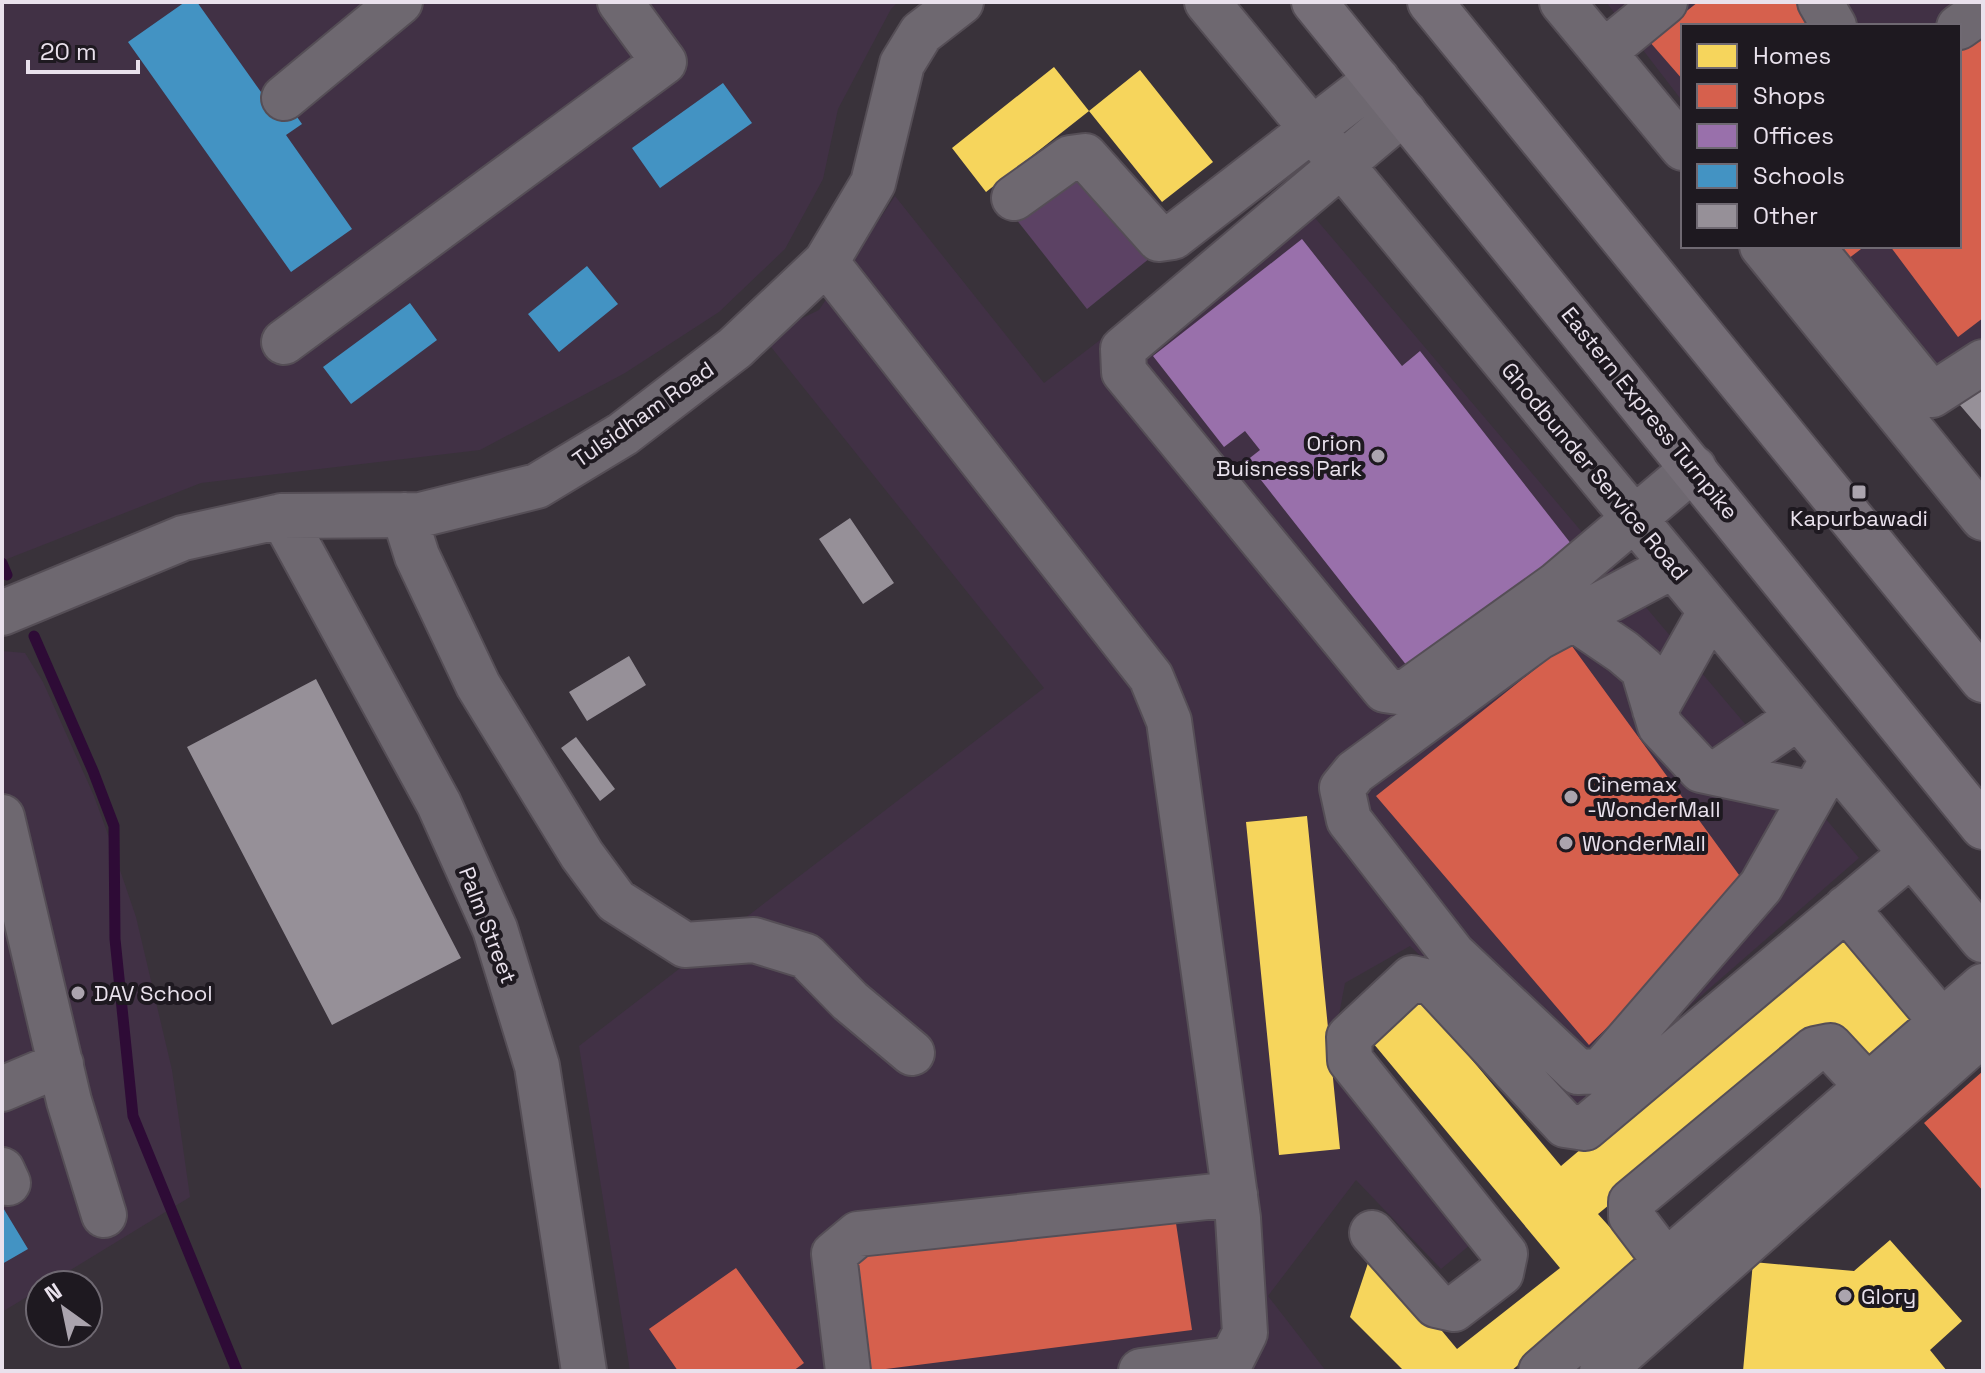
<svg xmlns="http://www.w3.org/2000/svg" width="1985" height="1373" font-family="'Space Grotesk',sans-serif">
<rect width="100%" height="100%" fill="#39323a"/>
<path fill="#413145" d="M2,2H898L891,9L838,109L823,179L785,249L719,312L625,373L480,450L201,483L2,561Z
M1606,2H1983V373L1932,411L1799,246H1959V26H1683V102Z
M1293,192L1859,858L1576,1105L1410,946L1345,983L1331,1057L1476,1240L1441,1269L1356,1180L1268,1296L1326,1371H630L579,1046L1044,688L763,337L819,310L895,196L1044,383Z
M2,651L25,653L43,682L94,796L106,829L136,917L172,1070L190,1197L46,1285H40V1289L2,1312Z"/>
<path fill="#5c4264" d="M1079,169L1150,258L1087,309L1016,219Z"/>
<path fill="#f6d55c" d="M1054,67L1089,111L986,192L952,148Z
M1140,70L1213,162L1162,202L1089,111Z
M1307,816L1340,1149L1279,1155L1246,822Z
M1841,928L1922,1025L1866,1071L1827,1026L1598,1214L1641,1262L1511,1371H1404L1350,1317L1373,1248L1457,1349L1560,1268L1373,1043L1421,999L1561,1166Z
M1890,1240L1962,1321L1930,1350L1947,1371H1743L1753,1262L1854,1271Z"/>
<path fill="#d6604d" d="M1698,2H1801L1816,26H1683V80L1649,41Z
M1971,27L1983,43V318L1958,337L1890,246H1959V37Z
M1819,246H1865L1836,268Z
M1569,642L1750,890L1589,1045L1376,796Z
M1983,1071V1191L1924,1123Z
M1174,1210L1192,1330L870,1371L852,1246Z
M736,1268L804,1363L793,1371H678L649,1329Z"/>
<path fill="#9970ab" d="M1302,239L1402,366L1420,351L1572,545L1411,671L1246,461L1260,450L1245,431L1224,447L1153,356Z"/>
<path fill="#4393c3" d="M185,2H197L261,92L274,84L302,124L286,135L352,229L291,272L128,42Z
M723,83L752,123L660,188L632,148Z
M587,266L618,304L559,352L528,314Z
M410,303L437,340L351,404L323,367Z
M2,1206L28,1249L2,1264Z"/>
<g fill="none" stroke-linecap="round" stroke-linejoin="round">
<path stroke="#2e0b36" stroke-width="11" d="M2,563L7,575
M34,636L93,771L114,826L115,939L133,1116L237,1371"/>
</g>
<path fill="#969098" d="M1983,384V432L1959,404Z
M850,518L894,583L863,604L819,539Z
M629,656L646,685L587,721L569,692Z
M316,679L461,958L332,1025L187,747Z
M576,737L615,789L600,801L561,748Z"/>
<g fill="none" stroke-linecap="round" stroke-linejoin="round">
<g stroke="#554e56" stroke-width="48">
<path id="minor" d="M1207,2L1983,940
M1562,2L1683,148
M1820,2L1834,26
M1959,27L1983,10
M1604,52L1665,2
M284,98L400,2
M1404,112L1123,349L1124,372L1385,690L1405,693L1556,585L1694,468
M1014,198L1070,158L1085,156L1159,239L1173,237L1377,79
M1762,246L1983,518
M1811,246L1932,395L1983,362
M826,262L1151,677L1169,721L1238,1218L1245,1333L1232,1359L1141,1371
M284,342L664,62L620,2
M404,515L417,556L478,685L582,855L616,901L685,945L754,940L806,956L850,1001L912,1053
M282,516L439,804L495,929L537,1066L584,1371
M1673,566L1539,637L1355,772L1342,788L1349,820L1453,954L1578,1072L1601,1071L1761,886L1833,759
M2,613L183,538L282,516L420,515L537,486L623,434L735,348L826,262L873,183L902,64L921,33L961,2
M1573,618L1623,652L1643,669L1660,726L1701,770L1813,794
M1655,710L1710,612
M1717,773L1797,718
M2,817L69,1101L104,1215
M1846,908L1942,1022
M2,1089L61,1064
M2,1170L8,1183
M1372,1233L1436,1305L1454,1309L1501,1273L1505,1254L1350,1060L1349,1037L1412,978L1433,983L1565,1125L1585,1128L1911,854
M1666,1262L1631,1216V1202L1815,1049L1830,1046L1868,1087
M848,1371L834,1254L858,1234L1235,1194
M1541,1371L1983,986
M1602,1371L1983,1033"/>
</g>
<g stroke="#554e56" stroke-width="48">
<path id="major" d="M1314,2L1983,827
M1430,2L1983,680"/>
</g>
<use href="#minor" stroke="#6e6870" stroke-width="44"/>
<use href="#major" stroke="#756e77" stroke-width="44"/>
</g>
<g fill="#aba4ae" stroke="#1e1920" stroke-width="3">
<circle cx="1378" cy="456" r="8"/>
<rect x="1851" y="484" width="16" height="16" rx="4"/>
<circle cx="1571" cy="797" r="8"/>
<circle cx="1566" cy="843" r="8"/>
<circle cx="78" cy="993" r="8"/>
<circle cx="1845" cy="1296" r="8"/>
</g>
<g text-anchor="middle" stroke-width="8" stroke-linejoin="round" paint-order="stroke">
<g font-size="22" fill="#e9e1ec" stroke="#1e1920">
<text transform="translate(1650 413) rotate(51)" y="8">Eastern Express Turnpike</text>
<text transform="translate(643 414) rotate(-35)" y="8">Tulsidham Road</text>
<text transform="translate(1595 471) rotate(50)" y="8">Ghodbunder Service Road</text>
<text transform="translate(488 925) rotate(69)" y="8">Palm Street</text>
</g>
<g font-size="22" fill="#e9e1ec" stroke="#1e1920" text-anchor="start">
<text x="1362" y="451" text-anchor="end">Orion<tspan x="1362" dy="25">Buisness Park</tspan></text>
<text x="1859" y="526" text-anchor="middle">Kapurbawadi</text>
<text x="1587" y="792">Cinemax<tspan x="1587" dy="25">-WonderMall</tspan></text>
<text x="1582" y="851">WonderMall</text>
<text x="94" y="1001">DAV School</text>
<text x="1861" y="1304">Glory</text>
</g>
</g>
<rect width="1985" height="1373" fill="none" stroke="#e9e1ec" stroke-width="8"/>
<rect x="1681" y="24" width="280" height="224" fill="#1e1920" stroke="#6f6972" stroke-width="2"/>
<rect x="1697" y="44" width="40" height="24" fill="#f6d55c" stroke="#6f6972" stroke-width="2"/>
<text x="1753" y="64" font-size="24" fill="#e9e1ec">Homes</text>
<rect x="1697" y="84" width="40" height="24" fill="#d6604d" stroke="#6f6972" stroke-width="2"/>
<text x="1753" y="104" font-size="24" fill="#e9e1ec">Shops</text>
<rect x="1697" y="124" width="40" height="24" fill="#9970ab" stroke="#6f6972" stroke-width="2"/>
<text x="1753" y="144" font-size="24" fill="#e9e1ec">Offices</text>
<rect x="1697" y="164" width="40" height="24" fill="#4393c3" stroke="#6f6972" stroke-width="2"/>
<text x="1753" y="184" font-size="24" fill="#e9e1ec">Schools</text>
<rect x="1697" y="204" width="40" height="24" fill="#969098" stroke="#6f6972" stroke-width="2"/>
<text x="1753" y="224" font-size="24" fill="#e9e1ec">Other</text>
<g transform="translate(64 1309) rotate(327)"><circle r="38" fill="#1e1920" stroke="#6f6972" stroke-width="2"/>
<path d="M0-6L14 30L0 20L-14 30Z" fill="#aba4ae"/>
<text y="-12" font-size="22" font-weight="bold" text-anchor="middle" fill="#e9e1ec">N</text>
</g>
<path d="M28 60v12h110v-12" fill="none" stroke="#e9e1ec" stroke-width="4"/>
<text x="40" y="60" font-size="24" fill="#e9e1ec" stroke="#1e1920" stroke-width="6" paint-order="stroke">20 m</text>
</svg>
